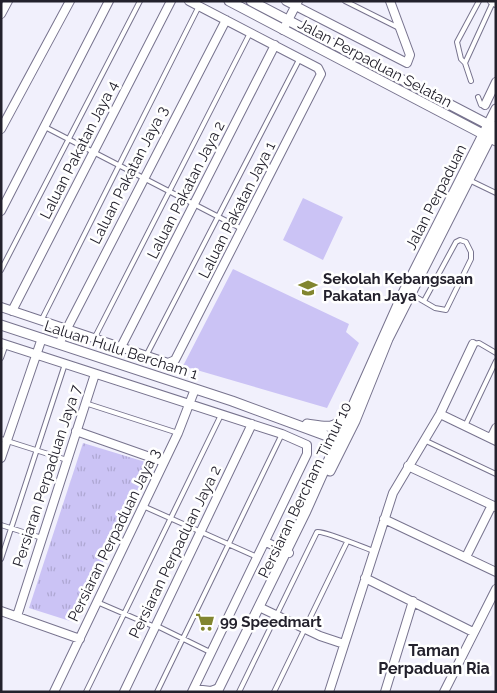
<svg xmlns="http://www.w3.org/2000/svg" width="497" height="693" font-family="Raleway,sans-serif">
<defs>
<pattern id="park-tufts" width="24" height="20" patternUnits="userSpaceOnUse" patternTransform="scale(1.25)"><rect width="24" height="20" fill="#cbc3f5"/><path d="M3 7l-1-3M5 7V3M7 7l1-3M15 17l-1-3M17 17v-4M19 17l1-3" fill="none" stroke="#aea7d2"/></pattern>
</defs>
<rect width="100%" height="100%" fill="#f1f0fc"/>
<path fill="url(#park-tufts)" d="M83,443L152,464L73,622L29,608Z"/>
<path fill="#cbc3f5" d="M303,198L343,217L323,260L283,240Z
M233,269L349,324L346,332L359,343L327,408L183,366Z"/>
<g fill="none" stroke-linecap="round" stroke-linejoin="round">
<g stroke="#77738e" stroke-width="6">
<path id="service" d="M345,1L399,28
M465,63L461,59L457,42L479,1
M471,81L465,63L493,2
M478,97L481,105H484
M45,127L242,229
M469,180L496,193
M1,270L140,1
M411,294L435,308L446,310L471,259V252L466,242L460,240L456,242L424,301
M41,321L199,6
M94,339L250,33
M473,344L479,343L496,353
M146,356L300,58
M1,358L6,344
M85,403L178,433
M465,426L496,361
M1,439L67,460
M424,440L496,474
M143,506L257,557
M1,525L42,538
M1,559L65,364
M97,602L155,627
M155,625L212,653
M86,692L221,415
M157,692L282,434
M239,692L317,532C322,530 365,548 374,551
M274,692L347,542"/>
</g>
<g stroke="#77738e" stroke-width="10">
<path id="minor" d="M286,1L407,63L410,55L390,1
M492,1L496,3
M1,14L8,1
M283,30L298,1
M485,105L496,82
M1,129L70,1
M1,211L109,1
M1,307L168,363L175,360L321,74L318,68L189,1
M12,311L171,1
M1,343L282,434L307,445V454L192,692
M59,344L226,20
M121,347L275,45
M440,414L496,441
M76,431L164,462
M491,438L496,428
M1,458L42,338
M408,466L496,507
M384,519L496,572
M266,542L289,553
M466,557L492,505
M365,578L473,632
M259,607L320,636L344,644
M1,611L80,639
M17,616L95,374
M194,689L211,691L219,688
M54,692L178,433L195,389
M124,692L252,424
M329,692L393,493L440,414L473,344
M385,692L413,601
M444,692L496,589"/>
</g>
<g stroke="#77738e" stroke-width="11">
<path id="tertiary" d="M229,1L496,141
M251,1L493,127
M1,325L232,401L338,440
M307,424C322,426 335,431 344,416
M330,471L355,421L388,339L496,126
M217,692L306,511L404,291L496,109"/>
</g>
<use href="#service" stroke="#fff" stroke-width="4"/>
<use href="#minor" stroke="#fff" stroke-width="8"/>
<use href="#tertiary" stroke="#fff" stroke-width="9"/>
</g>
<defs>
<g id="school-bare" transform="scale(1.5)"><path d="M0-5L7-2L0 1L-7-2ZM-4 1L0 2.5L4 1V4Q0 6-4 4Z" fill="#828630" stroke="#fff" stroke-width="2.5" paint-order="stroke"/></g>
<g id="supermarket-bare" transform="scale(1.5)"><path d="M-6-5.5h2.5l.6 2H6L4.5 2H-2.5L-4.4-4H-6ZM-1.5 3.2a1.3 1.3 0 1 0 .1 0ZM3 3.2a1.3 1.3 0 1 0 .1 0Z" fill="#828630" stroke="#fff" stroke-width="2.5" paint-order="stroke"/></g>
</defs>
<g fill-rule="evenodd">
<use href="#school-bare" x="308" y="288"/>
<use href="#supermarket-bare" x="205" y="622"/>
</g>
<g text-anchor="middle" stroke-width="5" stroke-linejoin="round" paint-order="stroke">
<g font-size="15" fill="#23212c" stroke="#fff">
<text transform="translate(375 63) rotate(28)" y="5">Jalan Perpaduan Selatan</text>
<text transform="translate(79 150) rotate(-63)" y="5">Laluan Pakatan Jaya 4</text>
<text transform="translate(129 175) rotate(-63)" y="5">Laluan Pakatan Jaya 3</text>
<text transform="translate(186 190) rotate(-63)" y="5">Laluan Pakatan Jaya 2</text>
<text transform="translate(436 197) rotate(-63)" y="5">Jalan Perpaduan</text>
<text transform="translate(237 210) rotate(-63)" y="5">Laluan Pakatan Jaya 1</text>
<text transform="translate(121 350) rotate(18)" y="5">Laluan Hulu Bercham 1</text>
<text transform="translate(47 476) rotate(-72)" y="5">Persiaran Perpaduan Jaya 7</text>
<text transform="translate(305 490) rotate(-64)" y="5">Persiaran Bercham Timur 10</text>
<text transform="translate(114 535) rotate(-64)" y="5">Persiaran Perpaduan Jaya 3</text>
<text transform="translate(175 552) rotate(-64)" y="5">Persiaran Perpaduan Jaya 2</text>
</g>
<g font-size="15" font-weight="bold" fill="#23212c" stroke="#fff" text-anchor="start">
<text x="323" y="284">Sekolah Kebangsaan<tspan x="323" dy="17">Pakatan Jaya</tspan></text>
<text x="220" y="627">99 Speedmart</text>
</g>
<g font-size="16" font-weight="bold" fill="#23212c" stroke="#fff">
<text x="434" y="656">Taman<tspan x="434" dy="18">Perpaduan Ria</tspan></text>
</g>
</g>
<rect width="497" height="693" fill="none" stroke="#23212c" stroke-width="5"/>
</svg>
